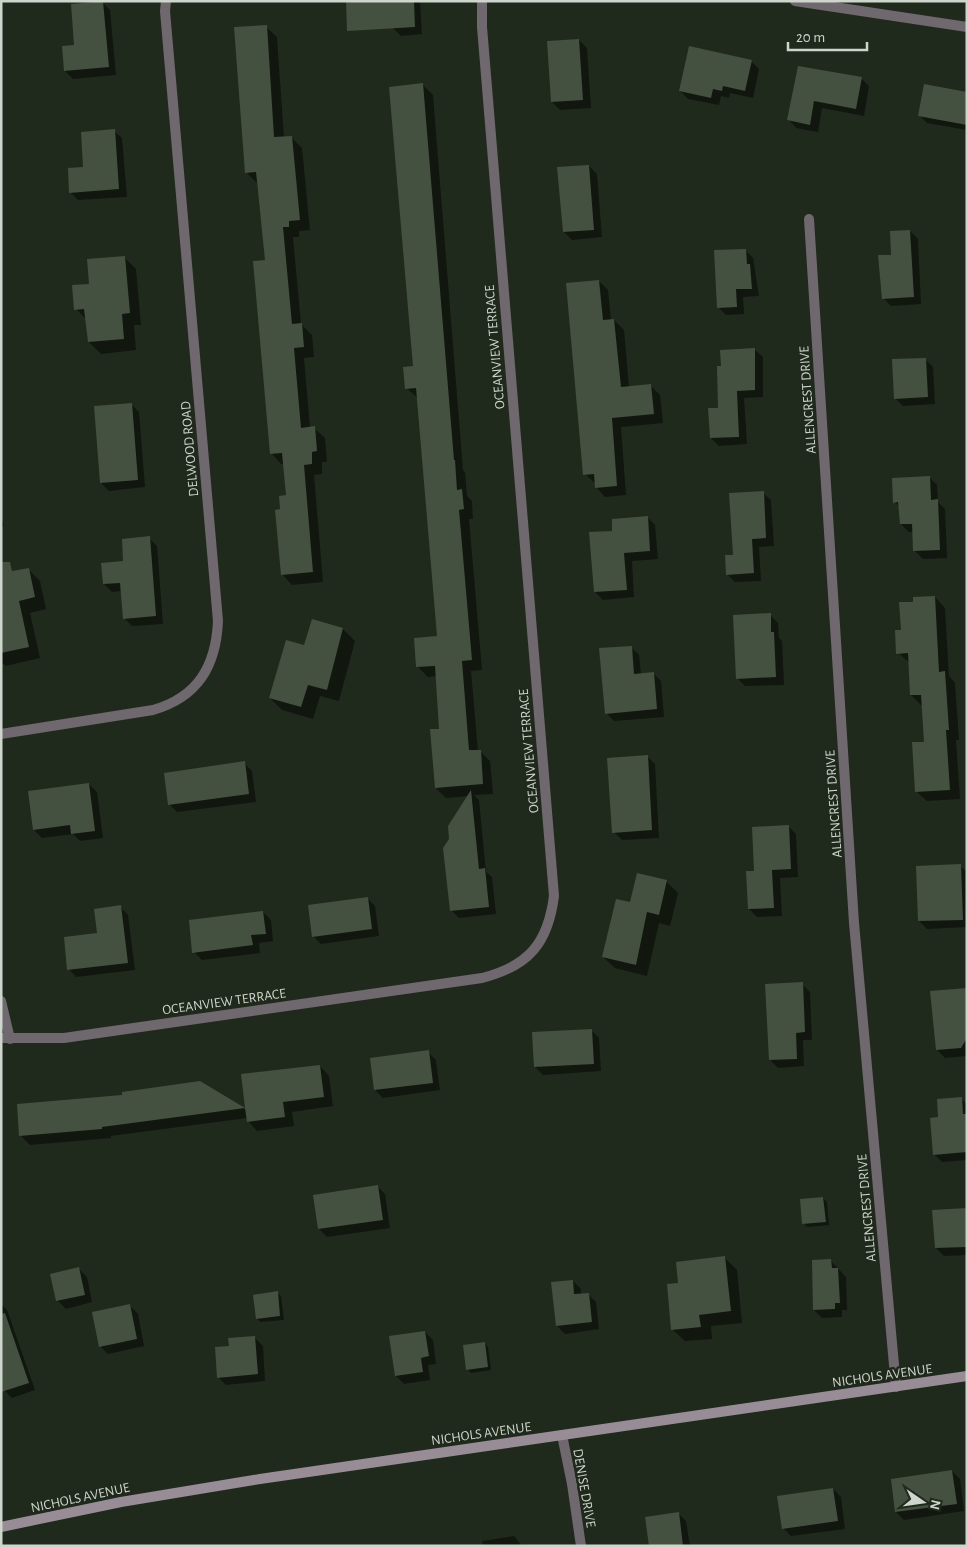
<svg xmlns="http://www.w3.org/2000/svg" width="968" height="1547" font-family="'Alegreya Sans',sans-serif">
<rect width="100%" height="100%" fill="#202a1c"/>
<path fill="#0007" d="M385,1H420L422,34L401,36L393,28Z
M102,2L110,10L116,75L73,79L65,71L75,46Z
M266,27L277,37L284,138L291,137L302,148L310,230L299,231V237H293L301,324L312,335L314,357L304,358L310,428H314L325,438L327,462H322V474L314,475L323,582L292,585L282,574L281,510L288,496L285,464H281L271,453L266,261L257,183L247,173Z
M579,40L587,48L591,108L560,110L552,102Z
M751,61L759,69L753,98L730,93L729,98L721,96L719,105L688,99L680,91Z
M799,67L861,78L869,86L864,116L822,108L818,132L796,128L789,120Z
M423,85L433,95L463,470L465,472L467,496L472,501L473,519H469L482,670L471,671L478,751H480L490,761L493,794L474,795L479,800L486,872L492,877L496,914L459,918L451,910L469,796L446,798L436,788L440,730L437,676L428,677L418,667L438,637L418,398L406,388L414,368Z
M967,93V130L927,123L919,115Z
M114,131L122,138L127,197L78,200L70,192L85,168Z
M589,166L597,174L602,237L572,240L564,232Z
M910,231L918,239L921,304L891,306L883,298L892,256Z
M745,250L753,258L759,296L743,297L744,314L726,315L718,307Z
M124,257L136,269L141,325H134L136,350L101,354L89,342L87,320L76,309L91,285Z
M599,281L608,290L611,320H614L624,330L629,387L650,385L660,395L663,423L621,427L626,495L605,497L596,487V484L585,474Z
M755,350L763,357V397L744,398L747,444L719,446L711,438L720,409L722,367Z
M925,359L933,367L935,404L903,406L895,398Z
M131,404L139,412L145,487L109,491L101,483Z
M929,477L937,485L938,502L945,509L947,558L923,559L915,551L914,532H909L901,524L900,507L895,502Z
M763,493L771,500L774,546L759,547L761,581L735,582L727,574L734,556Z
M1,513L4,526L1,527Z
M647,517L655,525L658,559L632,561L634,597L603,600L595,592L614,532Z
M149,538L157,546L163,624L132,626L124,618L122,591L112,592L104,584Z
M28,569L40,581L46,609L30,613L40,658L6,666L1,662V575Z
M935,597L945,608L949,676L955,683L959,740H956L960,799L927,801L916,791L925,743L923,705H921L911,695L910,663L898,653L902,631L914,603Z
M770,615L778,623L779,638L782,641L784,685L745,686L737,678Z
M343,629L355,641L339,701L320,696L313,719L282,710L270,698L305,647Z
M631,647L639,655L641,674L653,673L661,681L664,717L614,721L606,713Z
M647,756L655,764L659,838L622,840L614,832Z
M244,763L252,771L256,802L177,812L169,804Z
M89,784L97,792L103,838L80,841L73,834L42,838L34,830Z
M788,826L796,834L798,877L780,878L782,916L757,917L749,909L756,872Z
M960,866L967,872V927L927,929L919,921Z
M666,881L678,893L670,926L659,923L647,976L615,968L603,957L631,904Z
M367,898L375,906L379,936L321,944L313,936Z
M120,907L128,915L135,970L76,977L69,969Z
M263,912L271,920L273,941L259,943L260,953L202,960L194,952Z
M802,984L810,992L812,1040H803L804,1066L778,1068L770,1060Z
M967,989V1056L945,1058L937,1050Z
M591,1030L599,1038L601,1071L543,1075L535,1067Z
M428,1052L436,1060L440,1090L383,1098L375,1090Z
M320,1066L329,1076L333,1106L292,1112L294,1126L257,1131L248,1121L247,1118L111,1136V1138L30,1145L21,1136L124,1096L200,1082L246,1110Z
M961,1099L967,1104V1160L942,1162L934,1154L940,1118Z
M377,1186L385,1194L390,1228L327,1237L319,1229Z
M823,1198L827,1202L829,1225L807,1227L804,1223Z
M967,1209V1255L944,1256L936,1248Z
M725,1258L737,1270L742,1323L711,1326L712,1339L685,1341L673,1330L679,1284Z
M831,1261L846,1277L847,1310H842V1317L822,1318L814,1310Z
M79,1269L87,1277L92,1302L66,1309L58,1301L52,1275Z
M573,1281L581,1289V1295L588,1294L596,1302L599,1329L565,1334L557,1326Z
M277,1293L281,1296L284,1320L261,1322L257,1319Z
M1,1304L7,1310L35,1390L12,1398L5,1391L1,1379Z
M130,1306L138,1314L144,1346L108,1354L100,1346Z
M425,1332L433,1340L436,1364L428,1365L430,1380L404,1384L396,1376Z
M255,1338L263,1346L265,1381L226,1385L218,1377L230,1347Z
M485,1343L488,1347L491,1370L471,1373L467,1369Z
M952,1471L960,1479L964,1511L904,1520L896,1512Z
M833,1489L841,1497L845,1529L791,1536L783,1528Z
M678,1513L686,1521L690,1546H650Z
M514,1536L522,1546H483L482,1541Z"/>
<path fill="#445040" d="M103,1L109,67L64,71L62,46L74,45L71,4Z
M346,1H414L415,27L347,31Z
M267,25L274,137L292,136L300,220L289,221V227H283L292,324L302,323L304,347L294,348L301,428L315,426L317,451L312,452V464L304,465L313,572L281,575L275,510L280,509L279,496L286,495L282,453L270,454L253,261L265,260L256,172L245,173L234,27Z
M579,39L583,100L551,102L547,41Z
M689,46L752,60L745,91L723,86L722,91L713,89L711,98L679,91Z
M798,66L862,77L856,109L814,101L810,125L787,120Z
M423,83L454,460H455L457,490L462,489L464,509L459,510L472,660L462,661L469,750H481L483,784L435,788L430,729H439L435,666L416,667L414,638L437,636L416,388L405,389L403,367L413,366L389,87Z
M924,84L967,92V125L918,116Z
M115,129L119,189L69,193L68,168L83,167L81,132Z
M589,165L594,230L563,232L557,167Z
M910,230L914,297L882,299L878,255H891L890,231Z
M746,249L747,264H750L752,289H736L737,307L717,308L714,250Z
M125,256L130,313L122,314L124,339L88,342L84,309L74,310L72,285L89,284L87,259Z
M599,280L603,320L614,319L621,387L651,384L654,414L612,418L617,486L595,488L594,474L583,475L566,283Z
M755,348V390L737,391L739,437L710,438L708,408H718L717,366H721L720,350Z
M926,358L928,397L894,399L892,359Z
M132,403L138,480L100,483L94,406Z
M930,476L931,500L938,499L940,550L913,551L912,524H900L898,502L893,503L892,478Z
M764,491L766,538L752,539L754,573L726,575L725,555H733L729,493Z
M648,516L650,551L624,553L627,590L594,592L589,532L612,531V519Z
M150,536L156,616L123,619L120,583L103,584L101,563L123,561L122,539Z
M1,562H10L12,571L29,568L35,597L19,601L29,647L1,653Z
M935,596L939,672L945,671L949,730H946L950,790L915,792L912,742H924L921,695H910L908,653L896,654L895,630H901L899,602H913V597Z
M771,613V632H774L776,677L736,679L733,615Z
M312,619L343,628L327,690L308,685L301,707L269,698L286,640L304,645Z
M632,646L634,674L654,672L657,709L605,714L599,648Z
M648,755L652,830L612,833L607,758Z
M245,761L249,794L168,805L164,773Z
M89,783L95,831L71,834L70,825L33,830L28,791Z
M471,790L479,869L485,868L489,907L450,911L443,848L449,839L448,826Z
M789,825L791,869L772,870L774,908L748,909L746,871H754L752,827Z
M961,864L963,920L918,921L916,866Z
M637,873L667,880L659,915L647,912L636,965L602,957L616,899L630,902Z
M368,897L372,929L312,937L308,905Z
M121,905L128,963L67,970L64,937L97,933L94,909Z
M263,911L266,934L251,935L253,945L192,953L189,920Z
M803,982L805,1032L796,1033L797,1059L769,1060L765,984Z
M967,988V1038L961,1048L936,1050L930,991Z
M592,1029L594,1064L534,1067L532,1032Z
M429,1050L433,1083L374,1090L370,1058Z
M320,1065L324,1097L283,1102L285,1117L247,1122L245,1108L102,1127V1129L19,1136L17,1104L122,1095V1092L200,1081L245,1108L241,1074Z
M962,1097L963,1114H967V1152L933,1155L930,1118L938,1117L937,1099Z
M378,1185L383,1220L318,1229L313,1195Z
M823,1197L826,1222L802,1224L800,1199Z
M967,1208V1247L935,1248L932,1210Z
M725,1256L731,1311L699,1315L701,1327L671,1330L667,1284L678,1283L676,1262Z
M831,1259L832,1268H838L840,1303H835V1309L813,1310L812,1260Z
M79,1267L85,1295L56,1301L50,1274Z
M573,1280L574,1294L589,1293L592,1322L556,1326L551,1282Z
M278,1291L280,1316L256,1319L253,1295Z
M130,1304L137,1339L99,1347L92,1312Z
M5,1313L29,1383L1,1392V1314Z
M425,1331L429,1356L421,1358L423,1372L395,1376L389,1336Z
M255,1336L258,1374L217,1378L215,1347L229,1346L228,1338Z
M485,1342L488,1367L466,1370L463,1345Z
M952,1470L957,1504L895,1512L891,1479Z
M833,1488L838,1521L782,1529L777,1496Z
M679,1512L683,1546H649L645,1517Z"/>
<g fill="none" stroke-linecap="round" stroke-linejoin="round">
<path stroke="#6f686e" stroke-width="10" d="M795,1L967,27
M809,219L854,923L896,1387
M1,734L153,710C198,697 216,666 218,621L165,11L166,1
M1,1001L10,1039
M1,1038H64L482,978C529,966 548,943 554,896L482,27V1
M562,1435L572,1484L581,1546"/>
<path stroke="#988c97" stroke-width="10" d="M1,1527L121,1502L260,1479L967,1376"/>
</g>
<g text-anchor="middle" stroke-width="5" stroke-linejoin="round" paint-order="stroke">
<g font-size="14" fill="#ced5cc" stroke="#202a1c">
<text transform="translate(494 347) rotate(-95)" y="5">OCEANVIEW TERRACE</text>
<text transform="translate(807 400) rotate(-94)" y="5">ALLENCREST DRIVE</text>
<text transform="translate(189 449) rotate(-95)" y="5">DELWOOD ROAD</text>
<text transform="translate(528 751) rotate(-95)" y="5">OCEANVIEW TERRACE</text>
<text transform="translate(833 804) rotate(-94)" y="5">ALLENCREST DRIVE</text>
<text transform="translate(224 1001) rotate(-8)" y="5">OCEANVIEW TERRACE</text>
<text transform="translate(866 1208) rotate(-95)" y="5">ALLENCREST DRIVE</text>
<text transform="translate(882 1375) rotate(-8)" y="5">NICHOLS AVENUE</text>
<text transform="translate(481 1433) rotate(-8)" y="5">NICHOLS AVENUE</text>
<text transform="translate(585 1488) rotate(80)" y="5">DENISE DRIVE</text>
<text transform="translate(80 1497) rotate(-12)" y="5">NICHOLS AVENUE</text>
</g>
</g>
<rect width="968" height="1547" fill="none" stroke="#ced5cc" stroke-width="5"/>
<g transform="translate(923 1502) rotate(103)" stroke="#202a1c" stroke-width="4" paint-order="stroke">
<path d="M0-4L9 19L0 12L-9 19Z" fill="#ced5cc"/>
<text y="-8" font-size="14" font-weight="bold" text-anchor="middle" fill="#ced5cc">N</text>
</g>
<path d="M788 42v8h79v-8" fill="none" stroke="#ced5cc" stroke-width="2.5"/>
<text x="796" y="42" font-size="15" fill="#ced5cc" stroke="#202a1c" stroke-width="4" paint-order="stroke">20 m</text>
</svg>
